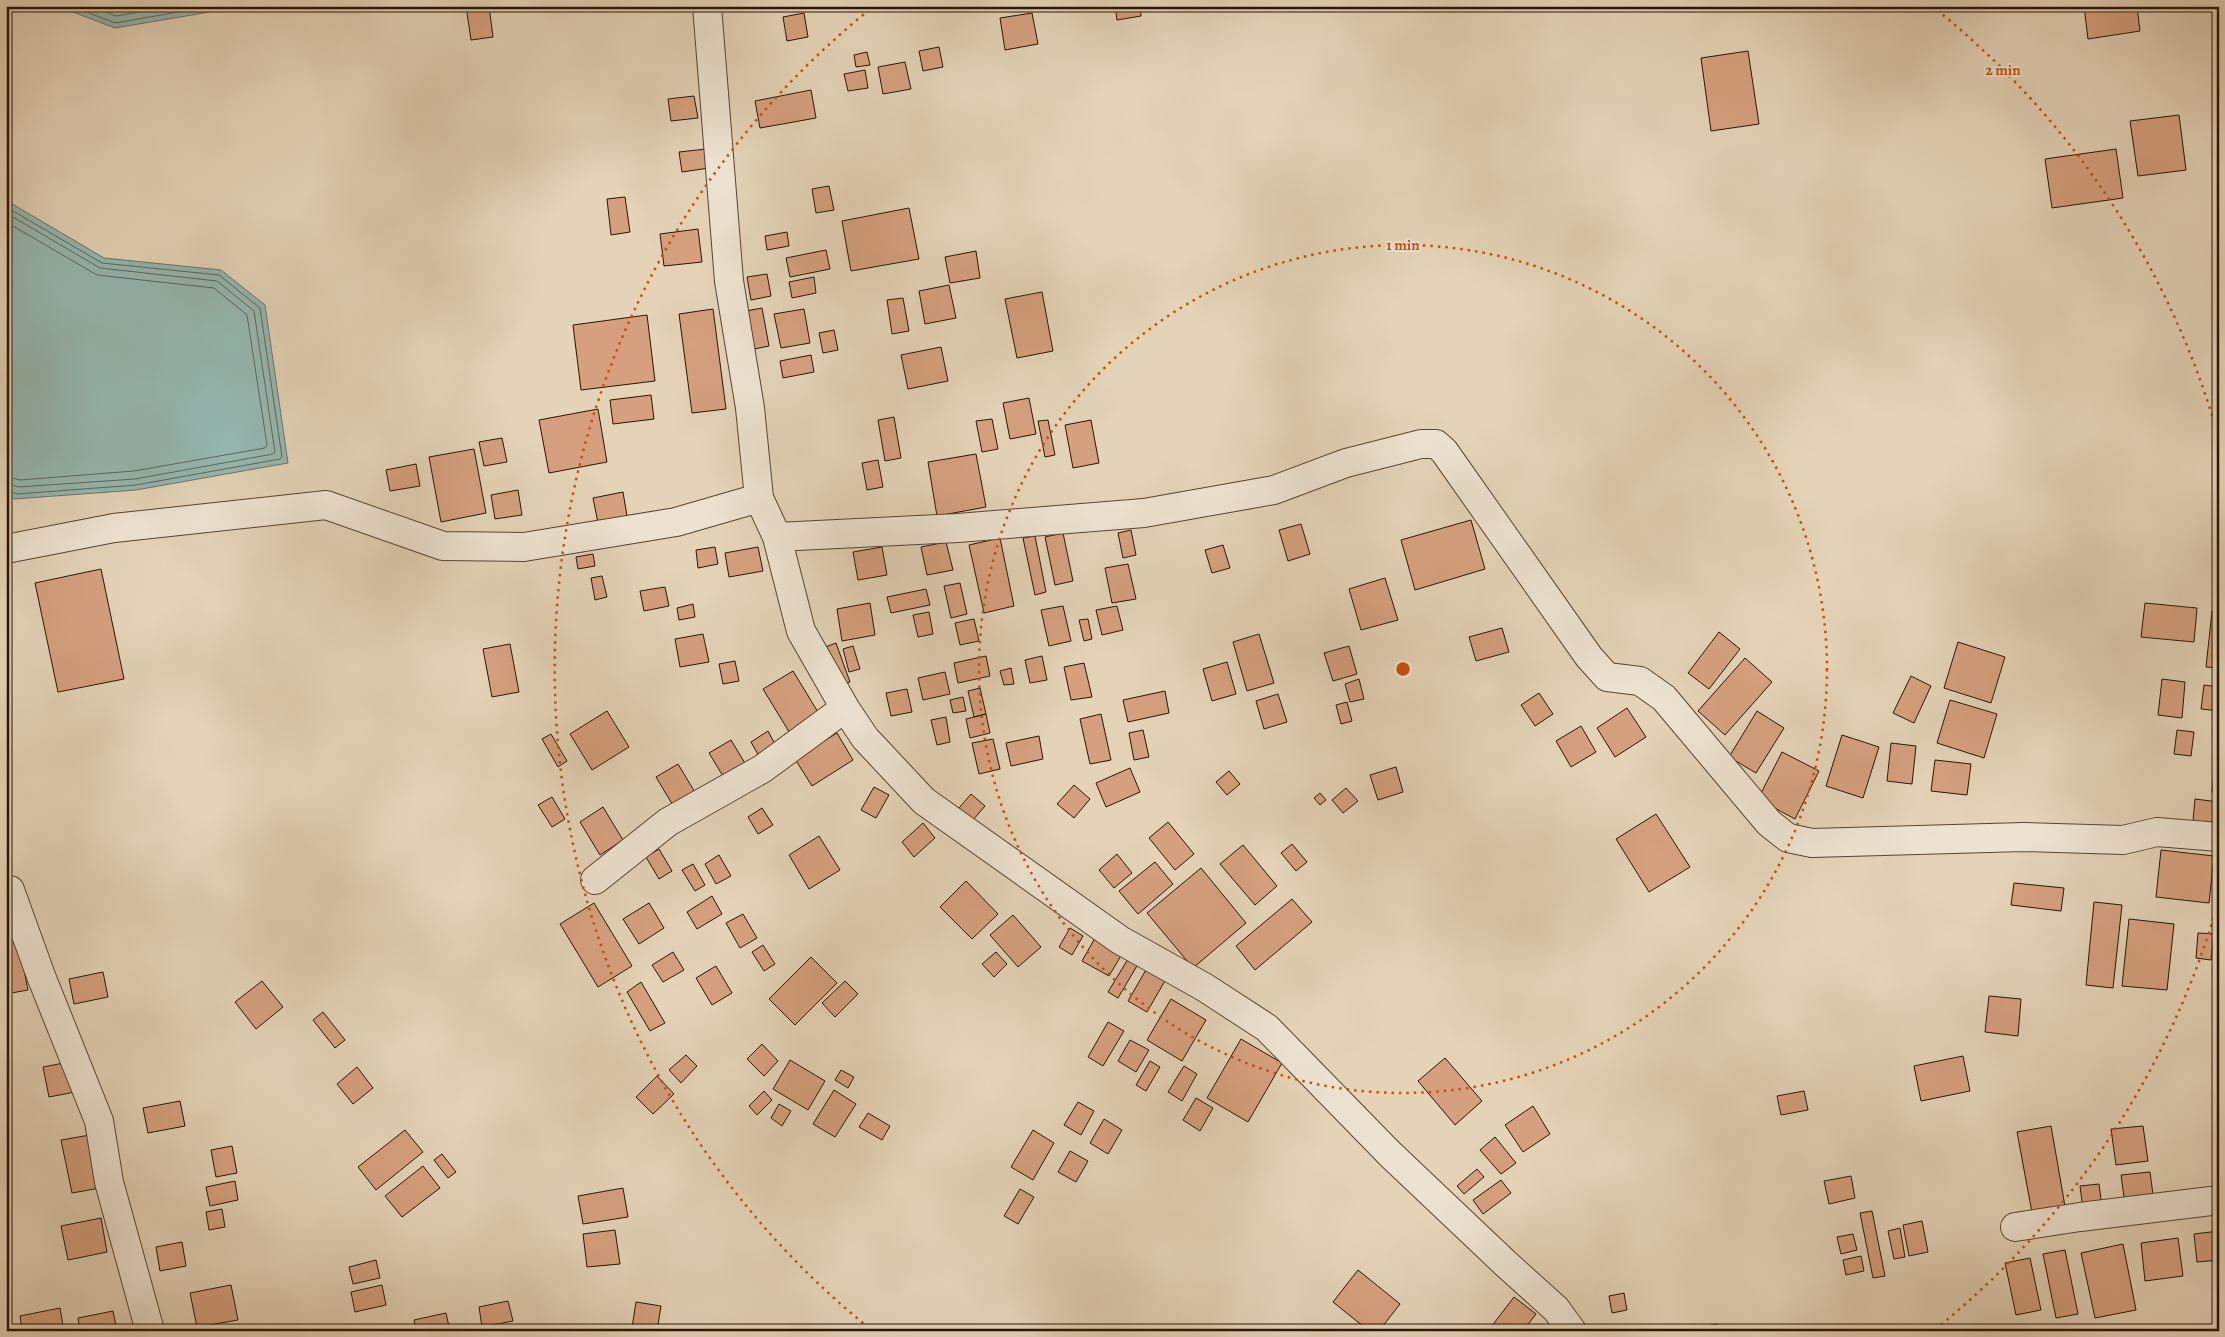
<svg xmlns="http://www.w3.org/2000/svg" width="2225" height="1337" font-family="Alegreya,serif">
<rect width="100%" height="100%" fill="#e4d3b7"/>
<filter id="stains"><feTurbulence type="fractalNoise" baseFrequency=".004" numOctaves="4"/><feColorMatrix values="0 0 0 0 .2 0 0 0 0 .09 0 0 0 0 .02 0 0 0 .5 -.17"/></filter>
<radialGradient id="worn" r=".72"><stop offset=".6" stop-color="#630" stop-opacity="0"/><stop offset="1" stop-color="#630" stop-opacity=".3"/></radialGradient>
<path fill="#95b7b0" stroke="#6a766c" d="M57,6H225L221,10L115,28Z
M9,202L104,258L221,270L265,305L288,463L136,490L14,499L6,494V203Z"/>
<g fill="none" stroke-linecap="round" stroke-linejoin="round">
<path stroke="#5f665b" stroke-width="1" d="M71,6L115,23L213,6
M89,6L116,16L176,6
M6,207L102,263L219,275L260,308L282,457L280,459L136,485L17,494L6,490
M6,213L100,268L217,281L254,311L275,452L273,454L135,479L18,487L6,483
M6,222L97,275L214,288L247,315L267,445L265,448L134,471L20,480L6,476"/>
</g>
<path fill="#d6a07e" stroke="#291406" d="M466,6H489L493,37L471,40Z
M513,6H537V8L514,11Z
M1115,6H1140L1141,16L1117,20Z
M2084,6H2137L2140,31L2088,39Z
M804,13L808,37L787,41L783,17Z
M1032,13L1038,44L1005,50L1000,18Z
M939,47L943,67L923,71L919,51Z
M1748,51L1759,124L1711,131L1701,58Z
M867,52L870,65L856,67L854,55Z
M905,62L911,89L883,94L878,67Z
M865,70L868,88L848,91L844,74Z
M811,90L816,118L760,128L755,101Z
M694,96L698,118L671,121L668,99Z
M2179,115L2186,170L2138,176L2130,121Z
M706,149L709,168L682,172L679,152Z
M2116,149L2123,198L2052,208L2045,159Z
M829,186L834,210L816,213L812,189Z
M625,197L630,232L611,235L607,199Z
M909,208L919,259L851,271L842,221Z
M698,229L702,262L664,266L660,234Z
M787,232L789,246L767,250L765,236Z
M826,250L830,269L790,277L786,258Z
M976,251L980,278L950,283L945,257Z
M767,274L771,296L751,300L747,277Z
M814,277L816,293L792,298L789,282Z
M949,285L956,318L925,324L919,291Z
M1042,292L1053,351L1017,358L1005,299Z
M903,298L909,331L892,334L887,300Z
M762,308L769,346L749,350L741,312Z
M713,309L726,409L692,413L679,314Z
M804,309L810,343L781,348L774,314Z
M647,315L655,381L581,390L573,325Z
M834,330L838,350L823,353L819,333Z
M941,347L948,381L908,389L901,355Z
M811,355L814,372L783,378L780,361Z
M651,395L654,419L613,424L610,400Z
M1029,398L1036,434L1010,439L1003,403Z
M598,409L607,462L549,473L539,420Z
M894,417L901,458L885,461L878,420Z
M992,419L998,449L982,452L976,421Z
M1048,420L1055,455L1045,457L1038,421Z
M1091,420L1099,463L1073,468L1065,425Z
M502,438L507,462L484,466L479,442Z
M474,449L486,513L441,522L429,457Z
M976,454L986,507L937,516L928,462Z
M878,460L883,487L867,490L862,463Z
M416,464L420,486L390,491L386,470Z
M518,490L522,515L495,519L491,495Z
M623,492L628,522L599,528L593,498Z
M1471,520L1485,569L1415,590L1401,540Z
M1301,524L1310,554L1288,561L1279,530Z
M1131,530L1136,555L1123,558L1118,533Z
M1063,533L1073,581L1055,585L1045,537Z
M1035,536L1046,592L1035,595L1023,538Z
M1000,538L1014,606L984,613L969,545Z
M946,542L953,570L927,575L921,547Z
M1223,545L1230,568L1212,573L1205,550Z
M715,547L718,564L698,568L696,550Z
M758,547L763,571L729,577L725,553Z
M882,547L887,575L858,580L853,552Z
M593,554L595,566L578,569L576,557Z
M1128,564L1136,599L1112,603L1105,568Z
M101,569L124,679L58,692L35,583Z
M602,576L607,597L595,600L591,578Z
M1385,578L1398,620L1361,630L1349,589Z
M960,583L967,614L951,618L944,586Z
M665,587L669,606L644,611L640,591Z
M926,589L930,605L891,613L887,597Z
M870,603L875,635L842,641L837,609Z
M2145,603L2197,608L2194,642L2141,637Z
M693,604L695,617L679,620L677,608Z
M1063,606L1071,641L1049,646L1041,610Z
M1117,606L1123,630L1102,635L1096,610Z
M2212,611L2219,612V668L2206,667Z
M929,612L933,634L918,637L913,615Z
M974,619L979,641L960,645L955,623Z
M1088,619L1092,639L1084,641L1079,620Z
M1502,628L1509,652L1476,661L1469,637Z
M1719,632L1740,649L1709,689L1688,673Z
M703,634L709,662L680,667L675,639Z
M1259,634L1274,683L1247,691L1233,642Z
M1958,642L2005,657L1991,703L1944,688Z
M836,643L850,682L837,687L823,648Z
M510,644L519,692L492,697L483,649Z
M853,646L860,669L849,672L843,649Z
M1349,646L1357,674L1333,681L1324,653Z
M986,656L990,676L958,683L954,663Z
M1042,656L1047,680L1030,683L1025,660Z
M1745,658L1772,682L1725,735L1698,711Z
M735,661L739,681L723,684L719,664Z
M1227,662L1236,694L1212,701L1203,669Z
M1084,663L1092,697L1071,700L1064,667Z
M1011,668L1014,684L1004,685L1000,671Z
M793,671L821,717L791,735L763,689Z
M945,672L950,694L923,700L918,678Z
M1911,676L1931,686L1914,723L1893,713Z
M1359,679L1364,699L1350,702L1345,684Z
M2162,679L2185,682L2182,718L2158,715Z
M2204,685L2219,687V711L2201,709Z
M980,688L986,714L974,717L968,691Z
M907,689L912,712L891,716L886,693Z
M1165,691L1169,713L1128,722L1123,700Z
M1539,693L1553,714L1535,726L1521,705Z
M1278,694L1287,722L1264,729L1256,701Z
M963,697L966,711L953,713L950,700Z
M1950,700L1997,714L1984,758L1937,743Z
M1347,702L1352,721L1341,724L1336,705Z
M1627,708L1646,737L1615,757L1597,728Z
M607,711L629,747L592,770L570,734Z
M1757,711L1784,728L1756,773L1729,757Z
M986,714L990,733L970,738L966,719Z
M1101,714L1111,760L1090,764L1080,719Z
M946,717L950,742L937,745L931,720Z
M1581,726L1596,752L1571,767L1556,741Z
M1143,730L1149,757L1134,760L1129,733Z
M2177,730L2194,732L2191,756L2174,754Z
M768,731L777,748L760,758L751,742Z
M837,733L853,760L812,786L795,759Z
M551,734L567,761L558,767L542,739Z
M1842,735L1879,747L1863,798L1826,786Z
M1039,736L1043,759L1011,766L1006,743Z
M993,739L1000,769L979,774L972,743Z
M731,740L748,768L726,781L709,753Z
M1891,743L1916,746L1912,784L1887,781Z
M1782,752L1819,771L1795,819L1758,799Z
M1935,760L1971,764L1967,795L1931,791Z
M678,764L696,794L674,807L656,777Z
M1396,767L1403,792L1378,800L1370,775Z
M1130,768L1140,792L1106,807L1096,783Z
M2214,769H2219V792H2212Z
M1229,771L1240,784L1227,795L1216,782Z
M1074,785L1090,799L1074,818L1057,804Z
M874,787L889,795L876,818L861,810Z
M1346,788L1358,801L1343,813L1332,800Z
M1320,793L1326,800L1320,805L1314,798Z
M971,794L985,806L967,827L953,815Z
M552,797L565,819L552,827L538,805Z
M2195,799L2219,802V835L2192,832Z
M603,807L623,840L600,855L580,822Z
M762,808L773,825L758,834L748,817Z
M1656,814L1690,867L1649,892L1616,839Z
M1168,822L1194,854L1175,870L1149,838Z
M923,823L935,838L914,857L902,842Z
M819,836L840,870L809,889L789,855Z
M1292,844L1307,862L1296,871L1281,853Z
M1243,845L1277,886L1255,905L1220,864Z
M659,849L672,871L659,879L646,857Z
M2161,850L2214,856L2209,903L2156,897Z
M1117,854L1132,873L1114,888L1099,870Z
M719,855L731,876L716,884L705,864Z
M1155,862L1173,884L1138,914L1119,891Z
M693,864L705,885L695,891L682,870Z
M1201,868L1246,923L1193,968L1147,913Z
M966,881L998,914L972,939L940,907Z
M2014,883L2064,888L2061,911L2011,905Z
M712,896L722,914L697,929L687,912Z
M1292,899L1312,922L1255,970L1236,946Z
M2094,902L2122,905L2113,988L2086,985Z
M594,903L632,966L598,987L560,924Z
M649,903L664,928L639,944L623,919Z
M743,914L757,938L740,948L726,923Z
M1013,915L1041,947L1018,967L990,935Z
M2129,919L2174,924L2167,990L2122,986Z
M15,925L28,990L6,994V927Z
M1070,928L1083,936L1072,955L1059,947Z
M2198,933L2214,934L2211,960L2196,958Z
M1095,938L1122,954L1109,976L1082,961Z
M763,945L775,964L764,971L752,952Z
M673,952L684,970L663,982L652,965Z
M996,952L1007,964L994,977L982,964Z
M811,957L837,983L795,1025L769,999Z
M1128,959L1138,964L1118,998L1108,992Z
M716,966L732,993L712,1005L696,978Z
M1147,968L1166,979L1147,1012L1128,1001Z
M103,972L108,997L74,1004L69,979Z
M262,981L283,1007L256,1029L235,1002Z
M845,981L858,994L835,1017L822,1003Z
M641,982L665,1023L650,1031L627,992Z
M1989,996L2021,999L2018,1036L1985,1032Z
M1171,999L1206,1020L1182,1061L1147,1040Z
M323,1012L345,1040L335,1048L313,1020Z
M1108,1022L1124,1031L1103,1066L1088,1057Z
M1241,1039L1282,1063L1248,1122L1207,1098Z
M1130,1040L1149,1050L1136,1072L1118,1061Z
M762,1044L778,1061L764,1076L747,1059Z
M686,1055L697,1066L681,1083L669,1070Z
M1963,1056L1970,1091L1921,1101L1914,1066Z
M1445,1058L1482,1101L1455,1125L1418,1081Z
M790,1060L825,1081L808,1110L773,1089Z
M1150,1061L1160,1067L1146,1091L1136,1085Z
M69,1062L75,1092L49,1097L43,1067Z
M1184,1066L1197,1074L1182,1101L1168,1092Z
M357,1067L373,1088L353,1104L337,1084Z
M841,1070L854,1077L848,1088L835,1080Z
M657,1076L674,1094L653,1114L636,1097Z
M834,1090L856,1104L835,1137L813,1124Z
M764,1091L772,1100L757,1115L749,1106Z
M1804,1091L1808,1110L1781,1115L1777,1096Z
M1196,1098L1213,1108L1200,1131L1183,1120Z
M180,1101L185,1126L148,1133L143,1108Z
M1078,1102L1094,1111L1081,1135L1064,1125Z
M779,1104L791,1111L782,1126L771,1118Z
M1533,1106L1550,1134L1523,1152L1505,1125Z
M868,1113L890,1126L882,1140L859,1127Z
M1104,1119L1122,1130L1108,1154L1090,1143Z
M2051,1126L2066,1212L2033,1218L2017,1132Z
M2143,1126L2148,1161L2116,1165L2111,1129Z
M405,1130L423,1152L376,1190L358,1167Z
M1033,1130L1054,1143L1033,1180L1011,1167Z
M90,1135L100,1188L72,1193L61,1140Z
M1495,1137L1516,1163L1501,1174L1480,1150Z
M232,1146L237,1173L216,1177L211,1150Z
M1070,1151L1088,1161L1076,1182L1058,1172Z
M442,1154L456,1172L448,1178L434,1160Z
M423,1166L440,1188L402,1217L385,1196Z
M1477,1169L1484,1177L1464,1194L1457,1186Z
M2150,1172L2154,1202L2125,1205L2121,1175Z
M1851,1176L1855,1198L1829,1204L1824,1181Z
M1501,1180L1511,1193L1483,1214L1473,1200Z
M235,1181L238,1200L210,1206L206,1187Z
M2099,1184L2102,1207L2083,1209L2080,1186Z
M623,1188L628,1217L583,1224L578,1196Z
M1020,1189L1034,1197L1018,1224L1004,1216Z
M222,1209L225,1227L209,1230L206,1212Z
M1872,1211L1885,1276L1873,1278L1860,1213Z
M101,1218L107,1252L68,1260L61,1226Z
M1922,1221L1928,1252L1909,1256L1903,1225Z
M1900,1228L1905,1257L1894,1259L1888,1231Z
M615,1230L620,1264L587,1267L583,1234Z
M2219,1231V1260L2197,1262L2194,1234Z
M1853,1234L1857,1250L1841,1254L1837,1237Z
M2178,1238L2183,1276L2145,1281L2141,1243Z
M182,1242L186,1266L160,1271L156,1247Z
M2123,1244L2136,1310L2095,1318L2081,1253Z
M2065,1250L2078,1314L2056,1318L2043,1254Z
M1861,1256L1864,1271L1846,1275L1843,1260Z
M2030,1258L2041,1310L2016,1315L2005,1263Z
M376,1260L380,1278L353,1284L349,1267Z
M1358,1270L1400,1304L1379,1331H1369L1333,1302Z
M231,1285L238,1320L197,1327L190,1293Z
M382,1285L386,1305L355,1312L351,1292Z
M1624,1293L1627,1310L1612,1313L1609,1296Z
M1514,1297L1536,1314L1523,1331H1488Z
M508,1301L513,1321L482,1327L479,1307Z
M636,1302L661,1306L657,1331L632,1328Z
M60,1308L64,1331H22L20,1316Z
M113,1311L117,1331H80L78,1318Z
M446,1313L450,1331H416L414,1320Z
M1717,1324L1719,1331H1703L1702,1327Z"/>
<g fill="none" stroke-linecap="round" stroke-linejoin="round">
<g stroke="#584432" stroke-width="30">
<path id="minor" d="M759,498L777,537L958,528L1144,513L1274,490L1346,463L1421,444H1436L1444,451L1589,657L1607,677L1640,681L1664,698L1769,823L1788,838L1812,843L2024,837L2123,840L2157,832L2219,837
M777,537L801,631L845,708L865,738L924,801L1120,940L1204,987L1267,1028L1390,1154L1505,1263L1556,1309L1572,1331
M6,549L114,528L326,505L443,546L524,547L676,522L759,498L750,408L729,281L707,6
M595,880L668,822L762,769L845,708
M6,892L10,890L41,976L99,1121L109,1182L150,1331
M2015,1227L2080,1217L2219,1200"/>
</g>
<use href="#minor" stroke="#ede2d0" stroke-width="28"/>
</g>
<g fill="none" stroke="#cb4f0b" stroke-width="2.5" stroke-dasharray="2.5 5">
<circle cx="1403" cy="669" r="424"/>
<path d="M2218 903A848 848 0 0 1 1937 1328M869 1328A848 848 0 0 1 869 10M1937 10A848 848 0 0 1 2218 435"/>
</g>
<circle cx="1403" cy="669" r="8" fill="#cb4f0b" stroke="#ede2d0" stroke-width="2.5"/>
<g font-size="15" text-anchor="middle" font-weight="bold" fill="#cb4f0b" stroke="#ede2d0" stroke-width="4" stroke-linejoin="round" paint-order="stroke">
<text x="2003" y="75">2 min</text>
<text x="1403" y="250">1 min</text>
</g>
<rect width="2225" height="1337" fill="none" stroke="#e4d3b7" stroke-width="25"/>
<rect x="8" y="8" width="2210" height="1322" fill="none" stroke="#291406" stroke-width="2.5"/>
<rect x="12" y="12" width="2200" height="1312" fill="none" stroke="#291406"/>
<rect width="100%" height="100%" filter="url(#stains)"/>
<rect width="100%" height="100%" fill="url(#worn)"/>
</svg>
